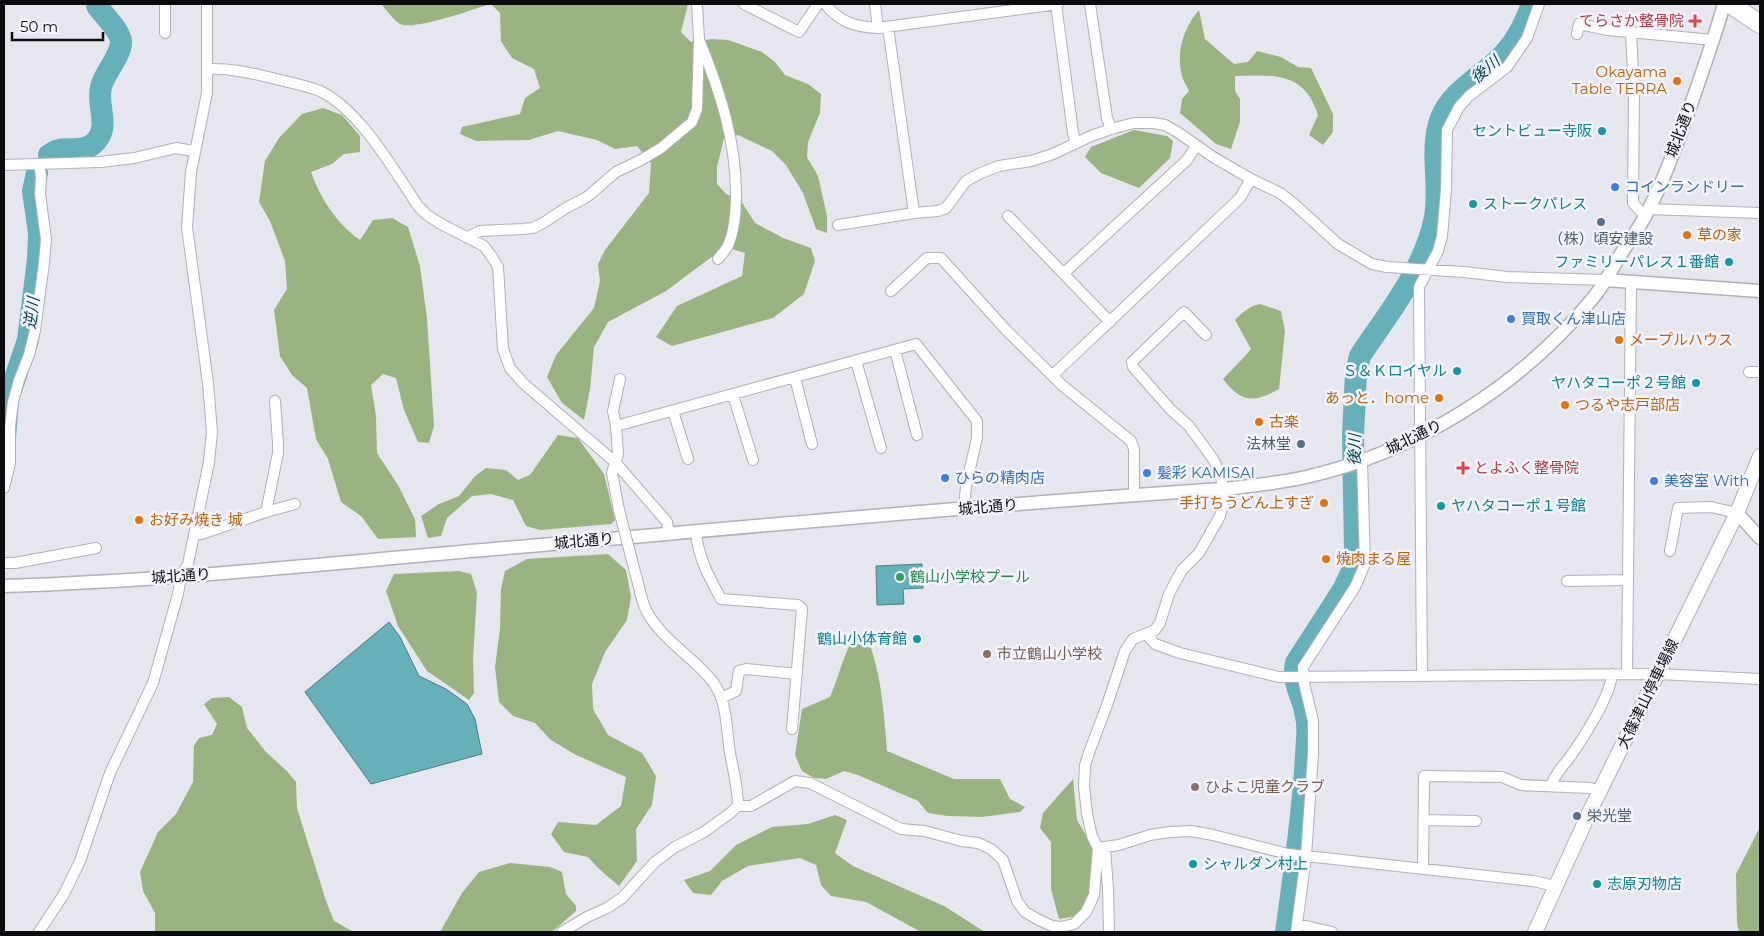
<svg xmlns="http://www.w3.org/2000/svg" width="1764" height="936" font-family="Montserrat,'Noto Sans JP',sans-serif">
<rect width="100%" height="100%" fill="#e6e6ee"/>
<path fill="#9ab481" d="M381,4H490C474,9 414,31 400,24C393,20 386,9 381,4Z
M491,4H688L681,32L691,42L713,39L728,40L762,52L775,62L785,75L808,84L821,94L820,113L808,142L807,157L818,176L827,216V233L816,229L803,193L786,165L772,151L738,135L724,138L717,167V184L726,194L741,201L755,223L783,238L811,248L815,261L804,294L773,318L672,346L656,337L677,306L742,276L745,253L725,247L666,291L608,322L594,347L590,389L584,420L562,403L547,377L556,355L594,308L600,281L598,264L605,250L649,193L651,163L637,146L615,149L597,140L558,131L529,140L476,141L460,134L462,127L520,114L525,98L540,88L534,69L512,58L501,41L500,13Z
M1199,10L1205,39L1234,64L1248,62L1257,51L1281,57L1298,67L1311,68L1333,114V132L1323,145L1309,135L1318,115C1304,71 1273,75 1235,76V91L1240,99V122L1231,149L1216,144L1180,113L1182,99L1189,91C1187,86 1183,81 1182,76C1176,53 1183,28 1199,10Z
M323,108L342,115L360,136V152L344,154L332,164L311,172C320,198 337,224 360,240L373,220L392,218L408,227L420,266L427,318L434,426L429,443L418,442L404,410L396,378L383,374L371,385L376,416L377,453L398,485L415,519L416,537L378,539L361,516L341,502L328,459L316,439L307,388L292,375L280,356L274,310L287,289L285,261L270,221L259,202L265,161L279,138L302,114Z
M1134,130L1167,136L1173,141L1170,158L1139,188L1101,173L1085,157L1091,147Z
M1260,304L1281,311L1285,331L1279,389C1253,404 1241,402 1223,379L1246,355L1251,349L1235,320C1242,313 1249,306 1260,304Z
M558,435L578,438L604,474L615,520L611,524L540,530L526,526L513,500L491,494L472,496L447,518L441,536L428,538L421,516L439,504L459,496L475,476L486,468L506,470L518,480L530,475Z
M608,554L626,570L631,597L627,620L605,652L592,684L593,709L608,735L642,753L656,776L652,805L636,829L637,861L619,886L598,868L588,857L564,852L551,834L558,822L596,825L621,806L626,777L576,755L551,740L535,723L513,716L499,702L495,667L500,629L501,589L505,571L527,559Z
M459,571L471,574L477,593L473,659L474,693L469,700L427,671L398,626L386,591L394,574Z
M851,642L871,648C882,681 884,715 887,751L954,779H1000L1010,799L1025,807L1020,812L982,817L948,816L928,813L918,801L858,775L844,771L826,779L814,778L802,771L795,755L802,709L830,697C838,679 842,660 851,642Z
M229,697L242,707L247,728L266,752L287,771L296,782L297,808L326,901L334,921L354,932H155V913L143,891L140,872L158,832L176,814L193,782L194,746L199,738L212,735L217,724L204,704L212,698Z
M1073,779L1077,820L1092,846L1093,856L1090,895L1077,916L1059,919L1051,889V842L1040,828L1043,813Z
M835,815L847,820L835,853L853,866L944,906L985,932H921L866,902L831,896L821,885L816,865L800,858L748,866L722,881L711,895L693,893L684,880L710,871L736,845L772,827L808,824Z
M1760,827V932H1739L1737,923L1736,874Z
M510,863L550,867L562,872L566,894L576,906V911L552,932H440L462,893L479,872Z"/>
<path fill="#66b1b9" stroke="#4b8086" d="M922,564L923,588L903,589L904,604L877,605L876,566Z
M389,622L400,637L419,676L446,689L467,704L475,719L482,754L371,784L305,692Z"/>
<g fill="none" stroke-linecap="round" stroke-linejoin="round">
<path stroke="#66b1b9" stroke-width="22" d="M49,155C52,153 56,150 59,150C69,148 84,152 93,144C112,128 96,107 101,87C104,73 122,55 121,41C120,31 103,14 97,6V4
M4,451L8,399L28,340L38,259L39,233L33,191L37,173
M1286,932C1295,868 1304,803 1307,738C1308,729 1307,719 1305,711C1301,694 1292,681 1296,663L1343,590L1354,567L1355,552L1353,435L1356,373L1360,356C1389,312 1425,269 1435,217C1441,185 1429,149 1441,118C1452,91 1479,78 1499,59C1515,44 1525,24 1532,4"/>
<g stroke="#afb0b8" stroke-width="12">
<path id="minor" d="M165,4V33
M744,4L799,32L818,4
M825,4C840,22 854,27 878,28L1058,4
M875,4L878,28
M1056,4L1073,133L1076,143
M1090,4L1107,118L1111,129
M888,27L914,213L938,211L946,208L966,181L981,173L999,166L1031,161L1053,154L1091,136L1111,129L1134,123H1153L1165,125L1179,133L1213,157L1251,179L1280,193L1293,203L1338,244L1372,264L1387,267L1464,272L1507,277L1605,280
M1631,32L1634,91L1633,203L1645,216
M1577,34L1579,24L1608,30L1713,40
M700,42C720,91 736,141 736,194C736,211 735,228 729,243C727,249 722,254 718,259
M208,69C229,68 251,73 272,78C287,82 305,85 320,91C360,110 393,169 418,206L427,215L441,224L484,246L492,257L498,267L503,349L510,368L523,383L615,462L667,522L669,534
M4,165L101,162L134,158L176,148L194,151
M1649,209L1760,213
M1008,216L1110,322
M838,225L914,213
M468,237L480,231L523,229L533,228L543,223L566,208L587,197L616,172L641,160L661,148L692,122L697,109L699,39L697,4
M1064,273L1187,160L1196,146
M891,291L927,258H941L1006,330L1063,386L1131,441L1134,449V495
M895,350L917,435
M856,361L881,448
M1749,372H1760
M1053,375L1240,198L1251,179
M795,378L812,444
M733,395L753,460
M673,411L688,459
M616,426L613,411L620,379
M4,488L10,463V427L13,402L19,380L29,355L35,330L44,263L46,239L40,194L41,176L39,164
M619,510L612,473L618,454L616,426L916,344L977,421V438L966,486L964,509
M266,512L278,453V443L275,401
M696,532C698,557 709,577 721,599L798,605L802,609L792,729
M195,534H201L266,512L295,504
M1670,551L1678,508L1711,507L1737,513
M4,563H15L96,548
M1567,581L1627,580
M1146,634L1155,644L1180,653L1279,677H1290L1658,674L1760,679
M1627,674L1631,283
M1422,675L1419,287L1438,251L1442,236L1446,190L1447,130L1459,107L1469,96L1507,67L1527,38L1539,4
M721,698L736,691L739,671L746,669L797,674
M1551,786C1554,775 1563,766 1570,757C1583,739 1611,695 1612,674
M738,806H751L795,781L810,783L901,829L924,831L962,841L978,843L991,849L1003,860L1017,901L1025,912L1039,920L1052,926L1061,927L1074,924L1086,912L1094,895L1098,848L1092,836L1087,814L1084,786L1085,765L1090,750L1107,705L1125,651L1133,639L1155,630L1160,623L1169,594L1182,570L1199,553L1220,516L1224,500L1221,475L1213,459L1189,426L1171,410L1133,367L1132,362L1184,312L1206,335
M1424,820L1476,821
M1105,847L1108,889L1109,932
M1098,848L1119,845L1150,835L1170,832L1191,831L1213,835L1288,854L1533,881L1555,886
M1423,869L1424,776L1502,777L1521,785L1590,788L1600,791
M1297,924L1332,932
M39,932L64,894L80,861L110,773L153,683L178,594L181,576L188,564L209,462L212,432L208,383L187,227L191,172L207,93V4
M562,932L587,917L607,908L622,898L655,862L675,847L704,832L729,814L738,806C738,787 733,770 730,753C726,729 728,703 713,682C694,657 663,641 647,612C641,601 639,585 635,572
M1296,932L1306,856L1313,754V721L1304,683L1303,667L1355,587L1365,564L1362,461"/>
</g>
<g stroke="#afb0b8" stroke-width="15">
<path id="tertiary" d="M1605,280L1760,291
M1737,513L1760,538
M4,586C168,581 331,563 494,549C737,528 981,505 1224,489C1252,486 1279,483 1306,477C1416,452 1521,386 1593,298C1603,286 1611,271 1619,257C1629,241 1641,226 1649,209C1668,171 1682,130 1696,90C1706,61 1716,33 1724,4"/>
</g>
<g stroke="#afb0b8" stroke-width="16">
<path id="secondary" d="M1535,932L1590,811L1737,513L1760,456"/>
</g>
<g stroke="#afb0b8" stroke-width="20">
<path id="motorway" d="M1730,4L1760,24"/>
</g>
<use href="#minor" stroke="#fff" stroke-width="10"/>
<use href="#tertiary" stroke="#fff" stroke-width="12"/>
<use href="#secondary" stroke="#fff" stroke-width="14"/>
<use href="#motorway" stroke="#fff" stroke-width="18"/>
<g stroke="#afb0b8" stroke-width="12" stroke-linecap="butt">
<path id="minor-bridge" d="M619,510L635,572"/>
</g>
<use href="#minor-bridge" stroke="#fff" stroke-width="10"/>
</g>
<g fill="#e0444e" stroke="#f3f3fc" stroke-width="2">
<path d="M1692.5 13.5h5v5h5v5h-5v5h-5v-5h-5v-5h5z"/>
<path d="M1460.5 460.5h5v5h5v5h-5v5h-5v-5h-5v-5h5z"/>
</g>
<g fill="#e8710a" stroke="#f3f3fc" stroke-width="2">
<circle cx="1677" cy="81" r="5"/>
<circle cx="1687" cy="235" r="5"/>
<circle cx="1619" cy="340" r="5"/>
<circle cx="1439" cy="398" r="5"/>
<circle cx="1565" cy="405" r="5"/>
<circle cx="1259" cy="422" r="5"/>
<circle cx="1324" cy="503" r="5"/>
<circle cx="139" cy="520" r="5"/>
<circle cx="1326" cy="559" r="5"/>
</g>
<g fill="#0f9aa8" stroke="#f3f3fc" stroke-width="2">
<circle cx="1602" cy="131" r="5"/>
<circle cx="1473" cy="204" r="5"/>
<circle cx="1729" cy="262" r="5"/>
<circle cx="1457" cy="371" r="5"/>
<circle cx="1696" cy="383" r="5"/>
<circle cx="1441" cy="506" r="5"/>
<circle cx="917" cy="639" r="5"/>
<circle cx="1193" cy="864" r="5"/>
<circle cx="1597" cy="884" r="5"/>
</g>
<g fill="#3f7fe0" stroke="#f3f3fc" stroke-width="2">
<circle cx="1615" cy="187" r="5"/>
<circle cx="1511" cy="319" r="5"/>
<circle cx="1147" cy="473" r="5"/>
<circle cx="945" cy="478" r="5"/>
<circle cx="1654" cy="481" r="5"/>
</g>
<g fill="#5c6f8a" stroke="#f3f3fc" stroke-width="2">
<circle cx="1601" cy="222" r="5"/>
<circle cx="1301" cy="444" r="5"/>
<circle cx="1577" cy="816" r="5"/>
</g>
<circle fill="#2e9e5b" stroke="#f3f3fc" stroke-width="2" cx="900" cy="577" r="5"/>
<g fill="#8d6e63" stroke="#f3f3fc" stroke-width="2">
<circle cx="987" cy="654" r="5"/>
<circle cx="1195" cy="787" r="5"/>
</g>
<g text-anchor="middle" stroke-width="5" stroke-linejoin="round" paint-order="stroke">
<g font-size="15" fill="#be3a42" stroke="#f3f3fc" text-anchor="end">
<text x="1684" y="26">てらさか整骨院</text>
<text x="1474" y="473" text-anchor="start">とよふく整骨院</text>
</g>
<g font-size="15" fill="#c56008" stroke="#f3f3fc" text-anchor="start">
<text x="1667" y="77" text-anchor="end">Okayama<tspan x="1667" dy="17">Table TERRA</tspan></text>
<text x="1697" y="240">草の家</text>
<text x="1629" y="345">メープルハウス</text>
<text x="1429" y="403" text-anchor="end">あっと．home</text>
<text x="1575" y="410">つるや志戸部店</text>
<text x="1269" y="427">古楽</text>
<text x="1314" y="508" text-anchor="end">手打ちうどん上すぎ</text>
<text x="149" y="525">お好み焼き 城</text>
<text x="1336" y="564">焼肉まる屋</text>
</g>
<g font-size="15" fill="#0c0c0f" stroke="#f3f3fc">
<text transform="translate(1681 129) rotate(-69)" y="5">城北通り</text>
<text transform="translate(1414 437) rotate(-26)" y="5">城北通り</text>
<text transform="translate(988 507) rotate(-5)" y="5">城北通り</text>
<text transform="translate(584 541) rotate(-5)" y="5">城北通り</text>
<text transform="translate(181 576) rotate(-4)" y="5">城北通り</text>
<text transform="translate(1648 694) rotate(-64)" y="5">大篠津山停車場線</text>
</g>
<g font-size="15" fill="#0d838f" stroke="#f3f3fc" text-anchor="end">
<text x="1592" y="136">セントビュー寺阪</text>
<text x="1483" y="209" text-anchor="start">ストークパレス</text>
<text x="1719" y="267">ファミリーパレス１番館</text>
<text x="1447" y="376">Ｓ＆Ｋロイヤル</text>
<text x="1686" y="388">ヤハタコーポ２号館</text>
<text x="1451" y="511" text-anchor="start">ヤハタコーポ１号館</text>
<text x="907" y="644">鶴山小体育館</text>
<text x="1203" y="869" text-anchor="start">シャルダン村上</text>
<text x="1607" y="889" text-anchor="start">志原刃物店</text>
</g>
<g font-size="15" fill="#366cbe" stroke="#f3f3fc" text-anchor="start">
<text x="1625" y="192">コインランドリー</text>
<text x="1521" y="324">買取くん津山店</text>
<text x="1157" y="478">髪彩 KAMISAl</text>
<text x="955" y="483">ひらの精肉店</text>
<text x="1664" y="486">美容室 With</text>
</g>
<g font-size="15" fill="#4e5e75" stroke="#f3f3fc">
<text x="1601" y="244">（株）頃安建設</text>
<text x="1291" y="449" text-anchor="end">法林堂</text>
<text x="1587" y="821" text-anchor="start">栄光堂</text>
</g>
<g font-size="15" fill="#27864d" stroke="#f3f3fc" text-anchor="start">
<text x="910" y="582">鶴山小学校プール</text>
</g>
<g font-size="15" fill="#785e54" stroke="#f3f3fc" text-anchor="start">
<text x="997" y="659">市立鶴山小学校</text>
<text x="1205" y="792">ひよこ児童クラブ</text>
</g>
<g font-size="16" font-style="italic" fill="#00484e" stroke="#f3f3fc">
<text transform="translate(1485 69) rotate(-40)" y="6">後川</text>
<text transform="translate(31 313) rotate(-83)" y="6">逆川</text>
<text transform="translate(1354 450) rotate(-89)" y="6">後川</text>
</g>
</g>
<rect width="1764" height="936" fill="none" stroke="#0c0c0f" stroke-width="10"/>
<path d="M12 32v8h91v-8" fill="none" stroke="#0c0c0f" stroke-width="2.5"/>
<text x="20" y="32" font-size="15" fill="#0c0c0f" stroke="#f3f3fc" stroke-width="4" paint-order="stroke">50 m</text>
</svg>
